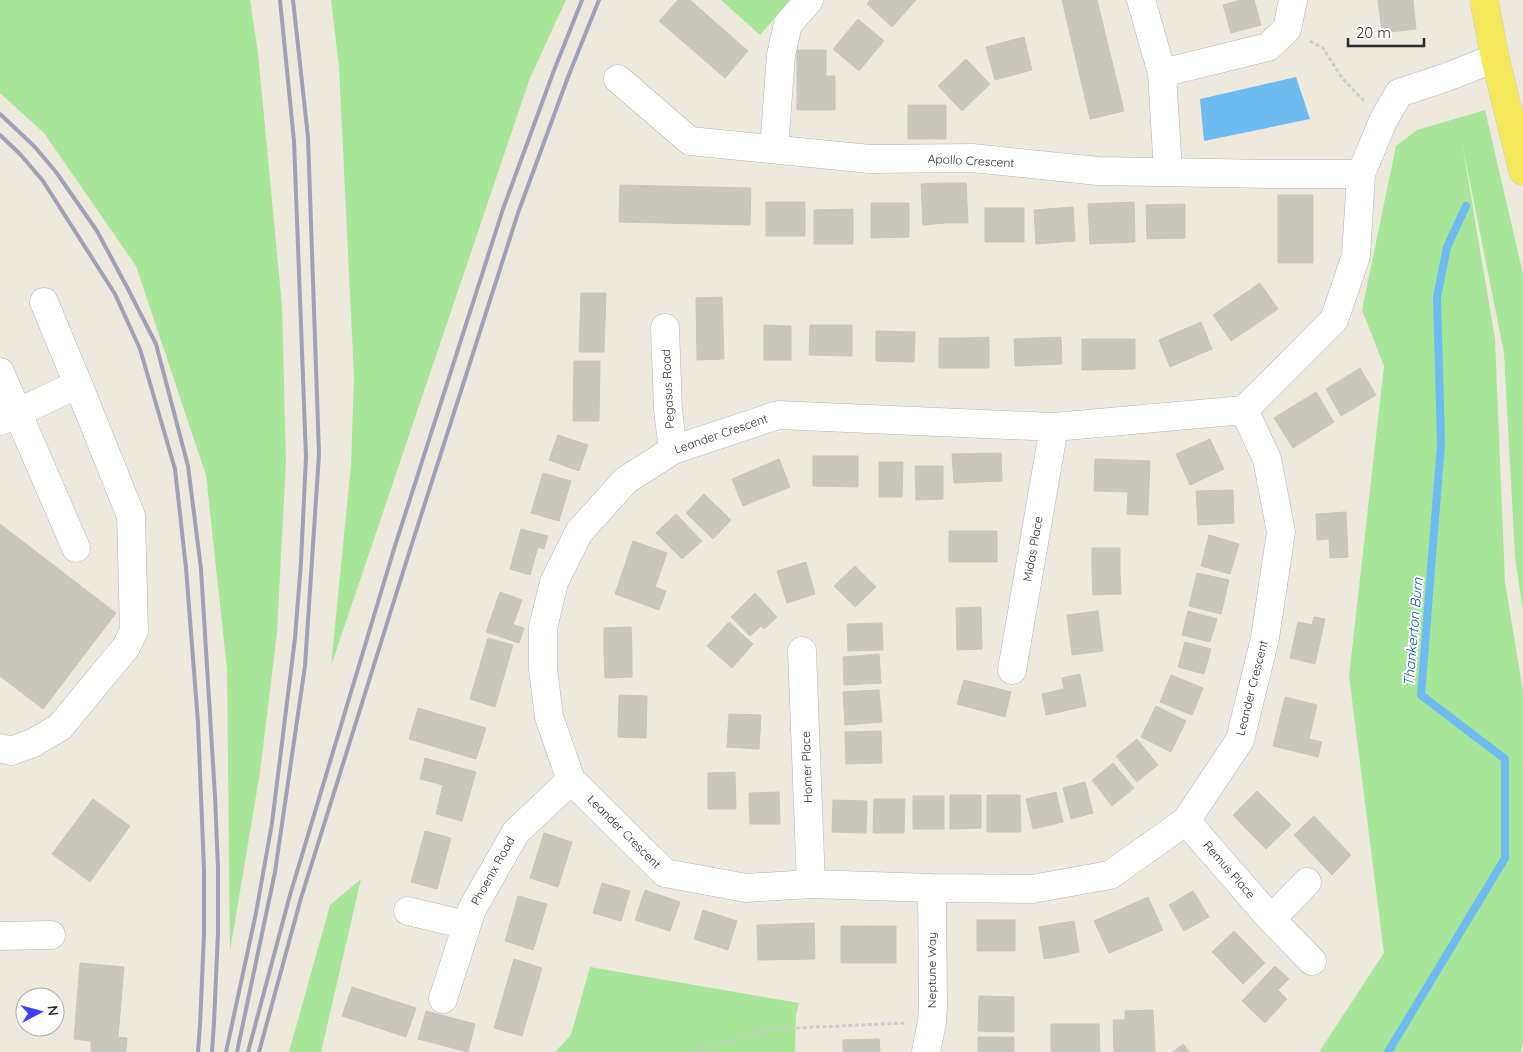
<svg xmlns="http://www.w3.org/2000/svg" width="1523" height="1052" font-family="Quicksand,sans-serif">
<rect width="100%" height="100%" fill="#eee9dd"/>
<path fill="#a7e599" d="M0,0H250L258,53L282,306L286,461L277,633L260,772L230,951L227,669L206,475L136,266L44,133L0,93Z
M331,0H566L530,78L331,666L351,465L354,377L339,67Z
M721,0H790L760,35Z
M1485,110L1523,274V611L1515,557L1504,353L1462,143L1495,339L1505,582L1523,691V1041L1521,1052H1319L1384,953L1349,676L1384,366L1362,310L1396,146L1417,130Z
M361,879L321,1052H289L330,905Z
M590,967L799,1003L796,1015L795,1052H555L571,1035Z"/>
<path fill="#6ebbf2" d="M1296,77L1310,119L1204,141L1200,99Z"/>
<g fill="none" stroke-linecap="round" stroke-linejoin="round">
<path stroke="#6ebbf2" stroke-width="8" d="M1388,1052L1505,858V759L1421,695L1441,444L1437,297L1447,247L1466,206"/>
</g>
<path fill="#c9c6bd" stroke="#c9c5b7" d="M678,0H690L748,51L725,78L659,21Z
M870,0H916L892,27L867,4Z
M1062,0H1097L1124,111L1090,119Z
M1240,0H1254L1261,25L1231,33L1223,5Z
M1378,0H1413L1416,29L1382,33Z
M858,19L884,41L859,71L833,49Z
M1024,37L1032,70L995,80L986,47Z
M797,50H826V76H835V110H797Z
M966,59L990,84L962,111L938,86Z
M908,105H946V139H908Z
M944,183L945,223L923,225L921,184Z
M944,183H966L968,223H945Z
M620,185L751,188L750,225L619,222Z
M1278,195H1313V263H1278Z
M766,202H805V236H766Z
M1134,202L1135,242L1090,244L1088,204Z
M871,203H909V237L871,238Z
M1185,204V238L1147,239L1146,205Z
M1073,207L1075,241L1036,244L1034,210Z
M985,208H1024V242H985Z
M853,209V244H814V210Z
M1260,283L1278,309L1231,341L1213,315Z
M581,293H606L604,352H579Z
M722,297L724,359L697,360L696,298Z
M1201,322L1212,349L1170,367L1159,340Z
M764,325L791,326V360H764Z
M810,325H852V356L809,355Z
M876,331L915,332L914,362L876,361Z
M989,337V368H964V338Z
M1061,337L1062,364L1015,366L1014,339Z
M939,338H964V368H939Z
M1082,339H1135V369L1082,370Z
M574,361H600L599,421H573Z
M1360,368L1376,395L1341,416L1326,389Z
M1316,392L1334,422L1293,448L1274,418Z
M558,435L588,445L579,471L549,460Z
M1210,439L1224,469L1190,485L1176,454Z
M1001,453L1002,481L954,483L952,454Z
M813,456H858V487L813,486Z
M779,459L790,487L743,506L732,479Z
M1095,459L1150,461L1148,515L1127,514L1128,492L1094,491Z
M879,462H903L902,497H879Z
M915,466H943V499L916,500Z
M543,473L571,481L559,521L531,513Z
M1233,490L1234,523L1198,525L1196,491Z
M704,494L731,520L713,539L686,513Z
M1346,512L1348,557L1330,558L1329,539L1317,540L1316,514Z
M676,514L702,541L682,559L656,533Z
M0,524L116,613L43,709L0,676Z
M521,529L548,536L544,549L538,547L530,575L510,569Z
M949,531H997V562H949Z
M1209,535L1239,544L1230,574L1201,566Z
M633,541L667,553L655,587L666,591L659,610L615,594Z
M1092,548H1120V571L1092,572Z
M806,562L815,594L787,603L777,571Z
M855,566L876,587L855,607L834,586Z
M1120,571L1121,594L1093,595L1092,572Z
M1197,573L1229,580L1221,614L1189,606Z
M500,592L522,600L513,625L524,628L519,643L486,632Z
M755,593L777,617L764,629L761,626L750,636L731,617Z
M981,607L982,649L957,650L956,608Z
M1098,611L1103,651L1072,655L1067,615Z
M1188,611L1217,619L1210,642L1182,635Z
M1314,617L1325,619L1315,664L1290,658L1298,622L1312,625Z
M729,622L753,644L732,668L707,646Z
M882,623L883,650L848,651L847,624Z
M631,627L632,652L604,653V628Z
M488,638L513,645L495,707L470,699Z
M1185,642L1211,649L1204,674L1178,667Z
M632,652V677L605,678L604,653Z
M879,654L881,683L844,685L843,657Z
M1080,674L1086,706L1046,715L1042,694L1064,689L1062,678Z
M1171,675L1203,688L1192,715L1160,702Z
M964,680L1011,692L1005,717L957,704Z
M879,690L882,722L845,725L843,692Z
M619,695L647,696L646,738L618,737Z
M1285,697L1317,705L1309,739L1322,742L1318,757L1273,746Z
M1156,706L1186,721L1171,752L1141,737Z
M418,708L486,728L476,759L409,739Z
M729,714L761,715L759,749L727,747Z
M881,731L882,763L846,764L845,732Z
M1137,739L1158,765L1137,782L1116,756Z
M425,758L476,772L462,821L436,814L443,785L420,779Z
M1113,763L1134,788L1112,806L1092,780Z
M735,772L736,809H708V773Z
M1085,782L1093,813L1071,819L1063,788Z
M1257,791L1274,808L1249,832L1233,815Z
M779,792L780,824H750L749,793Z
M1056,792L1063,822L1033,829L1026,799Z
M950,795H981V828L950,829Z
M987,795H1020L1021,832H987Z
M913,796H944V829H913Z
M93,799L130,826L90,882L52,854Z
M874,799H905L904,833H873Z
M833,800L867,801L866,833L832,832Z
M1274,808L1291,825L1266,849L1249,832Z
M1314,816L1351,855L1332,875L1294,835Z
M425,831L451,838L444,864L418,857Z
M544,833L572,842L558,887L530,878Z
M418,857L444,864L437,889L411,882Z
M602,883L630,891L621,921L593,913Z
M645,890L680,902L670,931L635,920Z
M1193,891L1209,917L1184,931L1169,905Z
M518,896L547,904L533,950L505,941Z
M1148,897L1163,930L1136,942L1121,909Z
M1121,909L1136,942L1109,953L1094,921Z
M703,910L737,921L728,950L694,939Z
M977,920H1015V951H977Z
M1074,921L1079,952L1062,956L1056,924Z
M814,923L815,959L758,960L757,925Z
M1056,924L1062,956L1044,959L1039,927Z
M841,926H868V963H841Z
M868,926H896V963H868Z
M1234,931L1265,963L1243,984L1212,952Z
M514,959L542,968L522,1036L494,1028Z
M80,963L124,967L118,1037L127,1038L126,1052H91V1041L74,1039Z
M1275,966L1289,979L1278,990L1287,999L1265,1023L1242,1001Z
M352,987L416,1008L406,1037L342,1016Z
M979,996L1014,997V1032L978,1031Z
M1153,1010L1155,1052H1114L1113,1020H1125V1011Z
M426,1011L475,1024L468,1052L418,1039Z
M1051,1024H1099L1100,1052H1051Z
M978,1037H1014V1052H978Z
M879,1039L880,1052H843V1040Z
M1183,1044L1190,1052H1173Z"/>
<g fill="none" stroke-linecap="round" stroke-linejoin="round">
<g stroke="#b1b1bf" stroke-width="29">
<path id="minor" d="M1141,0L1162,73
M618,79L690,141L870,159L972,158L1098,171L1276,174H1361
M774,149L781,55L788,24L809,0
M1168,172L1162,73L1268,47L1287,29L1293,0
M44,302L78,384
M665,328L668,410L673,450
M0,372L76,548
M1244,410L1267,459L1281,532L1265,638L1240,740L1186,821L1110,875L1032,889L932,888L811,884L746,888L665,873L571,780L549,717L543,669V628L554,582L579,532L626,480L673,450L778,415L1054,427L1244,410L1334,320L1356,256L1361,174L1383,121L1399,93L1447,77L1495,58
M0,421L78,384L131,516L134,631L126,647L60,727L33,743L11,751L0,748
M802,651L811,884
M1012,670L1054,427
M1186,821L1271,919L1312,961
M408,911L466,925
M1271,919L1307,882
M0,936L51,935
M443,999L472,909L516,832L571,780
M926,1052L932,1022L933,1006L932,888"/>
</g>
<g stroke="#ccc" stroke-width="29">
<path id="major" d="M1484,0L1495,58L1523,171"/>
</g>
<path stroke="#ccc" stroke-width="3" stroke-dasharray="4 2.5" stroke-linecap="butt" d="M1310,41L1323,48L1342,78L1365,102
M689,1052L773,1029L905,1023"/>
<use href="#minor" stroke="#fff" stroke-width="28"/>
<use href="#major" stroke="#f5e85b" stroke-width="28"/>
<path stroke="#a0a0b6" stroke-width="4" d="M0,114L34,146L56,172L97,231L128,289L156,344L188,466L201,569L215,796L218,868V932L214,1023L212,1052
M0,135L20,154L43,181L115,294L140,349L175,469L186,568L198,723L204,870V934L200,1025L198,1052
M226,1052L256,913L272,823L295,638L301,562L306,457L294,141L280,0
M237,1052L275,872L305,666L319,454L308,137L293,0
M248,1052L290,895L394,549L503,209L553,73L582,0
M259,1052L301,898L409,553L518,213L568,77L599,0"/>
</g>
<g text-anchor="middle" stroke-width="4" stroke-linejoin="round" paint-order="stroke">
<g font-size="12" fill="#2b2b2b" stroke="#fff">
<text transform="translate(971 161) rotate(3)" y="4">Apollo Crescent</text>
<text transform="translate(668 389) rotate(-93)" y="4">Pegasus Road</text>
<text transform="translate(721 434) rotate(-19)" y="4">Leander Crescent</text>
<text transform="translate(1033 549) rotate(-80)" y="4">Midas Place</text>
<text transform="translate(1252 688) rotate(-76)" y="4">Leander Crescent</text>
<text transform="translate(807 767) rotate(-92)" y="4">Homer Place</text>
<text transform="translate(624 832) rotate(45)" y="4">Leander Crescent</text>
<text transform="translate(1229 870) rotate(49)" y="4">Remus Place</text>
<text transform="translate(493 871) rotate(-61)" y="4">Phoenix Road</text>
<text transform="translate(932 970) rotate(-90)" y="4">Neptune Way</text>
</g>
<g font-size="14" font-style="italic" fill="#0a56a1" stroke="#fff">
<text transform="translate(1413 632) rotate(-85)" y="5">Thankerton Burn</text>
</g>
</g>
<g transform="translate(40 1012) rotate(84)"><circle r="24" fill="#ffffff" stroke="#aaaaaa"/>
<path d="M0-4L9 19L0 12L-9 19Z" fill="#3940ff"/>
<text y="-8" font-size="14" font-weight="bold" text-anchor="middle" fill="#2b2b2b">N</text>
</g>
<path d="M1348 38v8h76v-8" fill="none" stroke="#2b2b2b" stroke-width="2.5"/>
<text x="1356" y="38" font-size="15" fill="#2b2b2b" stroke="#ffffff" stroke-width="4" paint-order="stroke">20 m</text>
</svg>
